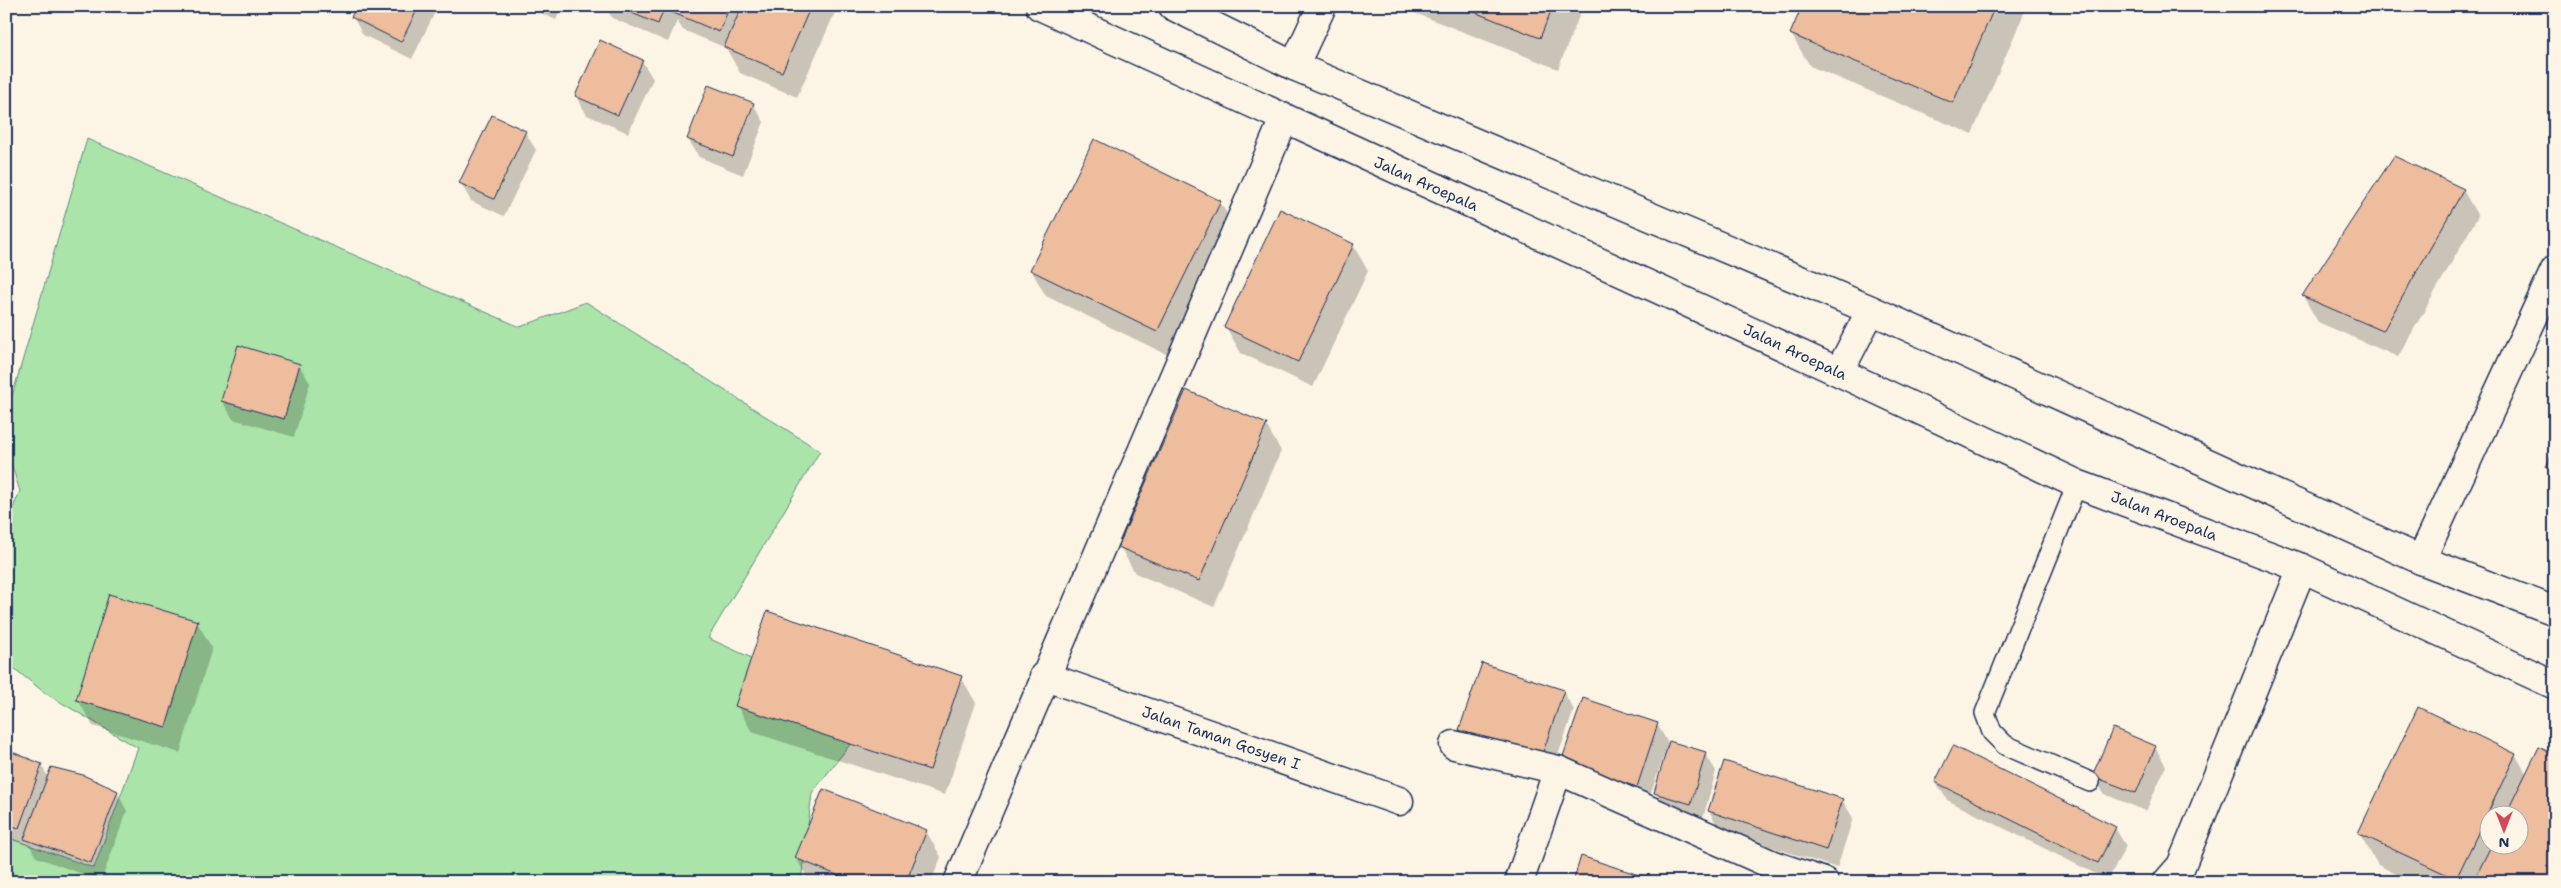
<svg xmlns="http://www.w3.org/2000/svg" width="2561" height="888" font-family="'Shantell Sans',sans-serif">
<rect width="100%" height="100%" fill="#fcf5e5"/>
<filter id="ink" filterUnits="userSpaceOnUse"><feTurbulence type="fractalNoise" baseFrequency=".02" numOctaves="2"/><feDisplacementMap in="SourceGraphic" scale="10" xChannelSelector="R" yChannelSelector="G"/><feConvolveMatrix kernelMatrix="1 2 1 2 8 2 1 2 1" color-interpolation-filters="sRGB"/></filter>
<g filter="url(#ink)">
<path fill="#aae4a9" stroke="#628a84" d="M87,139L520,327L586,302L820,451L708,638L874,714L812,793L801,882H6V837L94,868L138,748L45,693L6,662V516L11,513L20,491L6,448V417Z"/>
<path fill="#0003" fill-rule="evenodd" d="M358,6H438L412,59L363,35L353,17Z
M466,6H476L474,10Z
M525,6H562L556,20Z
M605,6H838L797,97L740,73L726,48L683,30L677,21L668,42L612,18Z
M1397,6H1583L1558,69Z
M1803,6H2027L1972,134L1810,66L1791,34Z
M642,61L653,79L628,133L587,115L576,96Z
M753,104L764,122L743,175L699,157L688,139Z
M525,132L536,150L504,216L471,201L460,182Z
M2395,158L2463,190L2478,216L2398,357L2318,322L2303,296Z
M1220,202L1235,228L1172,357L1046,296L1031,270Z
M1353,245L1368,271L1313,387L1241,353L1226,327Z
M299,365L310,383L294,437L233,419L222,401Z
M1266,425L1281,451L1214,607L1135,573L1120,547Z
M2555,450V480L2547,467Z
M197,622L212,648L180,753L93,726L78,700Z
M961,677L976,703L945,795L752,732L737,706Z
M1563,691L1574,710L1551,775L1471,748L1460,730Z
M1657,724L1669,745L1705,753L1716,771L1702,822L1666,812L1656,793L1667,752H1665L1647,805L1573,781Z
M2155,747L2166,766L2146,811L2104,794L2094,776Z
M6,753L41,765L48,777L117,792L127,811L101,881L36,857L30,846L6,838Z
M2515,754L2527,775L2555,882H2413L2378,865L2359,833ZM2488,816H2518V846H2488Z
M1725,763L1842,800L1853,818L1837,868L1720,830L1709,811Z
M1936,782L2115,828L2126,846L2108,880L1947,800Z
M926,831L941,857L931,882H810L796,858Z"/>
<path fill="#edbd9d" stroke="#1b2f5e" d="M357,6H419L401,42L351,17Z
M615,6H665L658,24Z
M673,6H730L719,32L671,12Z
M742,6H811L782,72L724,47Z
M1459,6H1553L1540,38Z
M1802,6H1995L1953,103L1790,34Z
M600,40L643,60L618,115L575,96Z
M708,85L754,103L733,157L687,139Z
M492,115L526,131L494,199L459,183Z
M1094,139L1221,201L1157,332L1030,270Z
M2394,156L2464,189L2383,331L2302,296Z
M1280,209L1354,244L1298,362L1224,327Z
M238,345L300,364L284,419L221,401Z
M1186,390L1267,424L1199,581L1118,547Z
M2555,447V471L2546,467Z
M109,594L198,621L166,727L76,700Z
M767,611L962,676L930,770L735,706Z
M1482,663L1564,690L1541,758L1459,730Z
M1583,698L1658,723L1637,787L1561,762Z
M2418,707L2516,754L2456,879L2358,833Z
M2113,728L2156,746L2136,793L2092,776Z
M1669,741L1706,752L1691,804L1654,793Z
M1953,746L2116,827L2098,863L1935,782Z
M2539,747L2555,755V882H2473L2491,846H2518V816H2505Z
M6,752H12L42,764L19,828L6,824Z
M1724,761L1843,799L1826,850L1708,811Z
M51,767L83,775L118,791L91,863L24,839Z
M823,789L927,830L906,882H854L795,858Z
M1581,856L1645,877L1643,882H1573Z"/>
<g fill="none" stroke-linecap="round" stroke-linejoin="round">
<g stroke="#1b2f5e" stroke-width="22">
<path id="lane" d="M2077,484L1985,713L1992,732L2005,745L2090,782"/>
</g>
<g stroke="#1b2f5e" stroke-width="31">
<path id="street" d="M1294,66L1322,6
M2421,560L2555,270
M1044,676L1399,801
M1454,745L1558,770L1773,865L1824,882
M958,882L1284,119
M1519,882L1558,770
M2167,882L2181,866L2302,568"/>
</g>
<g stroke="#1b2f5e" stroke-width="31">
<path id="primary" d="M1040,6L1839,372L2077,484L2302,568L2555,685
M1173,6L1294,66L1871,310L2421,560L2555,611
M1839,372L1871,310"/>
</g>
<use href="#lane" stroke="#fcf5e5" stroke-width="19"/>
<use href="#street" stroke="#fcf5e5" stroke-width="28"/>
<use href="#primary" stroke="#fcf5e5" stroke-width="28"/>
</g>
</g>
<g text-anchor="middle" stroke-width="4" stroke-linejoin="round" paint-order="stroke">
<g font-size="15" fill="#1b2f5e" stroke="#fcf5e5">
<text transform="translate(1426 184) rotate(24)" y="5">Jalan Aroepala</text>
<text transform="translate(1795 352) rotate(25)" y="5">Jalan Aroepala</text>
<text transform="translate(2164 516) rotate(21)" y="5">Jalan Aroepala</text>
<text transform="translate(1221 738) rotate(19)" y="5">Jalan Taman Gosyen I</text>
</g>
</g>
<rect width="2561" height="888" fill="none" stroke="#fcf5e5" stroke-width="25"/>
<rect x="12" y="12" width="2536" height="863" fill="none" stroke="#1b2f5e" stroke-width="2" filter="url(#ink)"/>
<g transform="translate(2504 830) rotate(180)"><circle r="24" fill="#fcf5e5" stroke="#a2a6af"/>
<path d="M0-4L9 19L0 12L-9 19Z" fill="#d1495b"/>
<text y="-8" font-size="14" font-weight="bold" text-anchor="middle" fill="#1b2f5e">N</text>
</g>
</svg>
